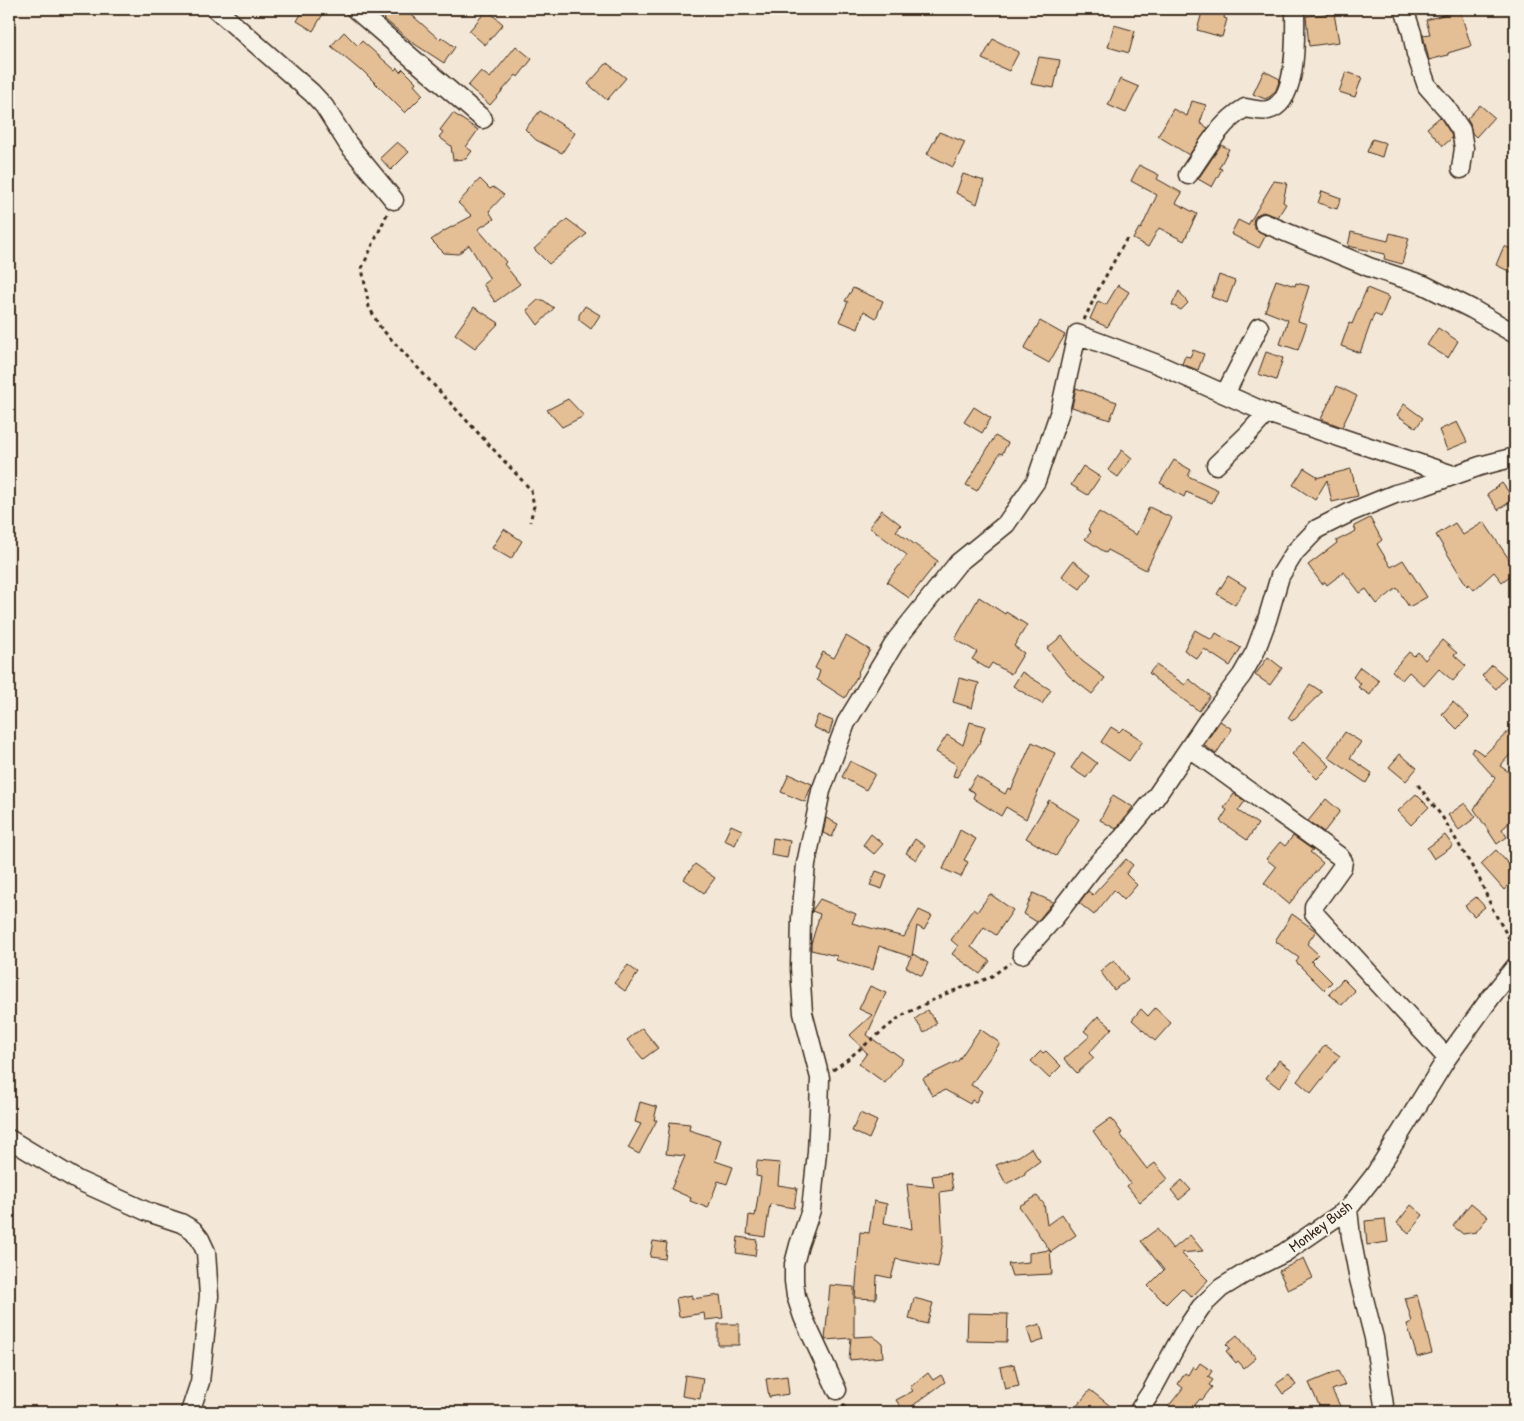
<svg xmlns="http://www.w3.org/2000/svg" width="1524" height="1421" font-family="'Patrick Hand',sans-serif">
<rect width="100%" height="100%" fill="#f3e8d7"/>
<filter id="ink" filterUnits="userSpaceOnUse"><feTurbulence type="fractalNoise" baseFrequency=".02" numOctaves="2"/><feDisplacementMap in="SourceGraphic" scale="10" xChannelSelector="R" yChannelSelector="G"/><feConvolveMatrix kernelMatrix="1 2 1 2 8 2 1 2 1" color-interpolation-filters="sRGB"/></filter>
<g filter="url(#ink)">
<path fill="#e4be94" stroke="#3b2a1e" d="M304,9H326L313,31L297,21Z
M393,9H405L440,40L441,37L455,47L444,63L413,43L384,19Z
M1203,9H1226L1224,18L1227,19L1222,37L1197,30Z
M487,10L503,24L485,45L469,31Z
M1460,10L1471,46L1448,53V55L1429,60L1423,35L1430,34L1426,20Z
M1334,13L1339,42L1309,46L1306,16Z
M1114,25L1135,31L1129,53L1108,47Z
M344,32L358,46L362,41L395,70L397,68L400,72L403,69L416,82L414,85L423,95L405,113L362,70L361,71L331,46Z
M993,39L1019,52L1009,71L982,59Z
M516,46L532,59L518,77L516,75L490,105L468,86L481,71L490,78Z
M1039,57L1060,60L1054,88L1031,84Z
M607,63L626,78L607,100L588,84Z
M1264,71L1280,79L1276,90L1271,96L1265,99L1253,94Z
M1346,72L1362,77L1355,97L1339,92Z
M1120,79L1139,87L1126,113L1108,105Z
M1192,101L1206,105L1200,123L1208,128L1189,155L1158,136L1173,109L1187,116Z
M1480,105L1494,117L1476,137L1472,133L1470,124L1467,119Z
M540,111L575,133L562,153L536,140L525,129Z
M453,113L478,130L466,147L472,151L466,159L453,160L451,146L439,137L443,132L440,130Z
M1440,117L1451,134L1452,138L1443,146L1427,128Z
M939,132L965,142L953,167L927,154Z
M1372,139L1386,143L1382,157L1367,152Z
M397,142L409,152L391,170L380,158Z
M1221,145L1229,149L1219,168L1222,169L1212,187L1198,179Z
M1139,165L1159,175L1157,179L1182,193L1176,203L1197,214L1184,241L1159,228L1148,247L1133,239L1139,228L1141,229L1157,195L1131,181Z
M963,174L984,181L977,204L956,193Z
M480,179L490,189L493,187L504,195L489,211L494,219L478,229L506,262L504,264L520,284L495,302L483,284L490,279L469,245L458,254L444,253L431,240L444,231L472,216L458,203Z
M1274,181L1287,183L1283,202L1286,204L1278,217L1263,212L1258,214L1254,218L1253,224L1255,229L1266,235L1259,248L1231,234L1238,220L1248,225Z
M1322,191L1341,198L1337,209L1318,203Z
M567,219L587,234L549,264L534,249Z
M1351,232L1388,241L1390,233L1409,238L1402,264L1384,259L1385,254L1348,246Z
M1504,246L1515,251V274L1496,265Z
M1219,275L1235,281L1227,303L1211,297Z
M1276,280L1295,286L1296,283L1309,286L1298,321L1307,324L1298,350L1280,344L1288,320L1265,311Z
M1118,285L1129,292L1108,326L1107,327L1090,319L1098,301L1106,305Z
M853,288L883,301L876,318L864,311L858,329L839,321L848,302L845,301Z
M1367,288L1389,297L1381,317L1374,314L1360,353L1341,346L1349,323L1352,324Z
M1179,291L1188,303L1181,310L1172,305Z
M538,300H543L554,308L538,325L527,310Z
M585,306L600,315L591,329L579,320V315Z
M474,307L499,323L475,348L455,334Z
M1040,321L1065,335L1049,363L1024,349Z
M1438,328L1458,341L1448,358L1427,345Z
M1193,350L1204,354L1198,370L1182,364L1185,356L1190,357Z
M1266,352L1283,358L1276,380L1258,374Z
M1337,386L1357,396L1342,427L1321,419Z
M1076,388L1117,402L1110,420L1072,407Z
M568,399L584,416L562,427L547,410Z
M1404,404L1423,418L1416,428L1397,415Z
M974,407L991,418L982,433L964,422Z
M1457,422L1467,442L1447,450L1439,430Z
M995,436L1008,443L1002,454L1000,453L977,491L966,485Z
M1122,450L1132,458L1118,477L1108,470Z
M1174,460L1191,470L1188,476L1218,490L1212,503L1186,492L1184,497L1160,483Z
M1083,466L1100,477L1088,495L1071,485Z
M1304,468L1317,476L1316,478L1351,469L1358,496L1332,502L1327,480L1315,500L1293,485Z
M1502,483L1514,499L1498,510L1487,494Z
M1149,507L1172,518L1146,570L1108,550L1106,553L1085,539L1091,532L1088,529L1099,512L1136,535Z
M882,510L901,525L896,531L938,561L909,598L887,582L907,555L869,527Z
M1370,518L1382,540L1377,544L1391,567L1403,560L1427,597L1409,607L1397,588L1377,604L1366,589L1360,593L1344,572L1327,585L1325,582L1322,584L1308,565L1337,543L1336,541L1356,531L1354,526Z
M1484,522L1515,568V572L1502,582L1494,572L1474,590L1469,584L1467,586L1436,535L1455,523L1463,535Z
M504,529L522,541L511,559L492,548Z
M1073,561L1091,574L1080,589L1062,576Z
M1228,576L1246,587L1235,605L1217,594Z
M979,597L1005,614L1006,612L1027,625L1014,646L1024,653L1011,674L992,663L988,669L972,659L977,652L955,639Z
M1195,630L1212,640L1216,633L1241,648L1230,666L1204,649L1197,659L1184,650Z
M846,636L870,650L858,672L859,673L845,698L817,680L820,671L815,668L823,652L834,658Z
M1062,636L1082,661L1105,678L1092,694L1069,676L1047,648Z
M1442,640L1457,653L1454,655L1466,666L1453,681L1439,669L1424,686L1409,672L1402,680L1392,671L1409,652L1414,656L1418,652L1425,660Z
M1268,657L1282,668L1270,685L1255,675Z
M1156,665L1185,685L1189,679L1210,696L1199,711L1155,679V678L1149,673Z
M1492,665L1506,677L1496,689L1482,676Z
M1360,667L1379,681L1370,695L1358,687L1361,684L1353,677Z
M1022,672L1051,690L1042,704L1013,686Z
M959,678L979,683L972,708L953,702Z
M1310,684L1322,692L1292,721L1288,718Z
M1453,702L1469,717L1457,729L1442,714Z
M818,715L833,721L829,734L813,727Z
M1220,721L1232,729L1216,754L1204,745Z
M970,722L985,726L980,742L957,777L953,776L957,765L936,752L947,735L963,745Z
M1515,725V749L1500,766L1515,776V812L1507,825L1502,829L1507,837L1497,844L1474,809L1495,778L1471,752L1474,748L1484,755Z
M1111,727L1119,732L1123,728L1143,741L1129,761L1101,742Z
M1345,732L1361,742L1350,758L1372,773L1366,783L1328,757Z
M1304,741L1330,766L1317,779L1292,754Z
M1032,742L1055,753L1026,819L1006,807L1001,816L973,798L975,793L968,789L976,776L1005,794L1008,788L1011,790Z
M1082,752L1097,763L1086,778L1071,768Z
M1400,754L1417,768L1406,781L1389,767Z
M850,761L875,774L866,790L842,777Z
M789,774L812,784L805,802L781,792Z
M1234,794L1245,801L1238,811L1258,824L1247,840L1220,821L1227,810L1224,808Z
M1416,794L1429,807L1411,825L1398,811Z
M1113,795L1133,807L1116,829L1100,820Z
M1326,799L1340,811L1324,832L1308,821Z
M1049,800L1079,819L1056,856L1026,838Z
M1465,803L1476,817L1459,830L1448,815Z
M826,818L838,824L832,837L823,833Z
M731,825L742,830L735,845L724,840Z
M960,830L976,839L964,860L968,862L961,877L943,869Z
M871,834L883,844L874,854L863,845Z
M1445,835L1453,846L1434,859L1427,848Z
M1293,836L1313,850L1310,852L1323,863L1289,904L1264,883L1276,867L1266,859L1280,842L1285,846Z
M773,838L790,841L787,858L771,855Z
M915,839L925,846L916,860L906,853Z
M1496,850L1515,871V879L1504,890L1481,864Z
M1126,859L1133,865L1126,874L1137,885L1124,900L1114,890L1094,915L1079,903L1088,891L1093,895Z
M695,864L715,878L704,893L684,879Z
M876,871L887,875L882,889L870,885Z
M1033,893L1053,902L1037,922L1024,914Z
M990,894L1013,910L996,935L984,927L971,947L990,961L980,974L952,954L958,946L951,940L973,909L977,912Z
M1476,897L1485,907L1474,916L1465,906Z
M820,899L856,914L852,923L904,937L919,910L932,916L924,930L917,926L912,956L913,954L928,963L922,976L906,967L911,957L879,946L873,970L836,960L837,956L811,950V944L820,914L812,911L813,909Z
M1292,914L1316,931L1307,944L1318,954L1311,961L1332,982L1324,990L1296,962L1299,958L1275,941Z
M1114,960L1128,979L1114,990L1100,971Z
M628,965L638,973L625,991L614,983Z
M1343,979L1355,991L1342,1005L1329,994Z
M870,986L886,993L867,1035L891,1052L892,1051L903,1059L885,1083L859,1064L867,1053L850,1035L872,1015L859,1009Z
M1155,1008L1171,1023L1155,1041L1132,1020L1141,1009L1148,1016Z
M927,1010L937,1023L924,1033L915,1019Z
M1098,1016L1112,1028L1089,1053L1094,1058L1077,1073L1064,1059L1090,1036L1084,1031Z
M642,1028L658,1048L643,1059L627,1040Z
M980,1029L1000,1043L971,1085L982,1091L976,1102L972,1100L970,1104L945,1090L932,1096L923,1078L958,1061Z
M1325,1045L1340,1056L1311,1093L1297,1081Z
M1041,1051L1043,1053L1046,1051L1061,1066L1049,1078L1031,1061Z
M1279,1060L1292,1070L1279,1088L1266,1078Z
M640,1102L657,1107L654,1120H657L639,1154L628,1148L641,1124L635,1122Z
M860,1113L877,1121L869,1139L852,1131Z
M1111,1118L1122,1133L1120,1134L1147,1169L1155,1163L1168,1179L1140,1202L1127,1186L1130,1183L1093,1131Z
M670,1122L690,1124L689,1130L721,1140L715,1161L733,1167L727,1184L718,1181L708,1208L690,1201L691,1198L671,1189L685,1156L666,1154Z
M1031,1148L1040,1161L1025,1172V1174L1006,1184L996,1165L1019,1156Z
M757,1161L780,1163L778,1185L797,1188L794,1208L770,1204L765,1237L747,1234L749,1215L755,1216L761,1177L756,1176Z
M950,1173L953,1190L940,1192L943,1242L938,1267L896,1259L891,1278L877,1275L876,1299L855,1298L860,1232L869,1233L874,1201L887,1204L884,1223L912,1229L907,1184L934,1187L932,1176Z
M1182,1180L1191,1190L1179,1200L1171,1190Z
M1037,1196L1044,1204L1047,1225L1062,1214L1076,1235L1051,1252L1019,1206Z
M1471,1203L1488,1217L1476,1232L1463,1234L1453,1226Z
M1411,1205L1423,1215L1409,1233L1397,1223Z
M1385,1219L1388,1242L1367,1245L1365,1221Z
M1157,1229L1173,1249L1190,1235L1203,1251L1181,1253L1208,1280L1192,1297L1182,1288L1166,1304L1148,1286L1164,1270L1141,1241Z
M738,1237L757,1240L755,1256L736,1253Z
M653,1241L667,1243L665,1259L650,1257Z
M1050,1250L1052,1274L1012,1276L1008,1264L1029,1262V1253Z
M1304,1258L1313,1278L1288,1290L1279,1271Z
M830,1285L854,1287V1337L873,1336L882,1343L883,1357L849,1360L851,1338L825,1340Z
M692,1295V1299L720,1295L723,1318L705,1320L704,1313L679,1317L676,1298Z
M1417,1295L1432,1353L1417,1357L1407,1324L1412,1322L1405,1298Z
M914,1298L933,1303L927,1324L909,1319Z
M968,1313L1008,1314L1007,1342L967,1341Z
M718,1324H739V1345H718Z
M1040,1324L1044,1340L1032,1344L1027,1328Z
M1237,1335L1256,1358L1244,1368L1238,1361L1236,1363L1226,1351L1230,1348L1226,1344Z
M1200,1363L1212,1371L1208,1377L1213,1380L1209,1385L1212,1387L1202,1400L1200,1399L1189,1412H1164L1183,1388L1178,1384L1185,1373L1188,1375L1193,1366L1196,1369Z
M1014,1364L1019,1386L1005,1389L1000,1367Z
M1338,1371L1345,1385L1332,1390L1343,1412H1322L1309,1383Z
M928,1373L933,1380L941,1375L945,1382L904,1412L896,1400L913,1391L910,1387Z
M685,1375L703,1378L700,1399L682,1396Z
M1289,1375L1296,1385L1283,1394L1276,1384Z
M787,1376L789,1394L769,1397L766,1379Z
M1090,1390L1118,1412H1072Z"/>
<g fill="none" stroke-linecap="round" stroke-linejoin="round">
<g stroke="#3b2a1e" stroke-width="21">
<path id="street" d="M216,9L312,93L324,106L348,144L394,200
M355,9L483,119
M1404,9L1412,33L1416,54L1427,86L1447,109L1461,130L1464,148L1461,169
M1188,175C1205,151 1219,123 1245,108C1252,109 1261,112 1268,110C1299,103 1295,33 1295,9
M1264,223L1369,267L1424,285L1472,309L1515,334
M1225,394L1259,327
M1216,465L1247,435L1267,413
M1189,748L1339,856L1343,861L1342,867L1314,906V913L1447,1058
M1022,954L1055,917L1092,869L1123,837L1155,798L1210,717L1242,675L1255,652L1267,620L1280,576L1295,552L1317,529L1351,512L1395,494L1424,486L1480,466L1515,457
M9,1139L77,1180L148,1212L181,1223L193,1230L200,1239L206,1252L209,1296L200,1382L190,1412
M1348,1209L1351,1237L1359,1279L1374,1338L1385,1412
M837,1390L803,1317L796,1296L794,1281V1264L799,1245L811,1210L817,1152L819,1113L820,1078L803,1013L800,968L801,918L806,864L821,791L846,723L897,639L958,563L1006,524L1036,481L1060,411L1077,334L1157,364L1267,413L1453,475
M1138,1412L1151,1392L1182,1335L1201,1307L1221,1288L1252,1269L1284,1253L1348,1209L1374,1176L1447,1058L1491,997L1515,967"/>
</g>
<path stroke="#3b2a1e" stroke-width="3" stroke-dasharray="4 4" stroke-linecap="butt" d="M387,214L362,268L369,307L380,327L531,490L534,506L530,522
M1084,320L1098,290L1127,238
M1418,785L1443,818L1479,878L1493,910L1515,949
M833,1070L844,1062L901,1016L945,994L989,978L1010,963
M843,1404L846,1412"/>
<use href="#street" stroke="#f7f3e8" stroke-width="18"/>
</g>
</g>
<g text-anchor="middle" stroke-width="4" stroke-linejoin="round" paint-order="stroke">
<g font-size="16" fill="#3b2a1e" stroke="#f7f3e8">
<text transform="translate(1320 1226) rotate(-37)" y="6">Monkey Bush</text>
</g>
</g>
<rect width="1524" height="1421" fill="none" stroke="#f7f3e8" stroke-width="30"/>
<rect x="15" y="15" width="1494" height="1391" fill="none" stroke="#3b2a1e" stroke-width="2" filter="url(#ink)"/>
</svg>
